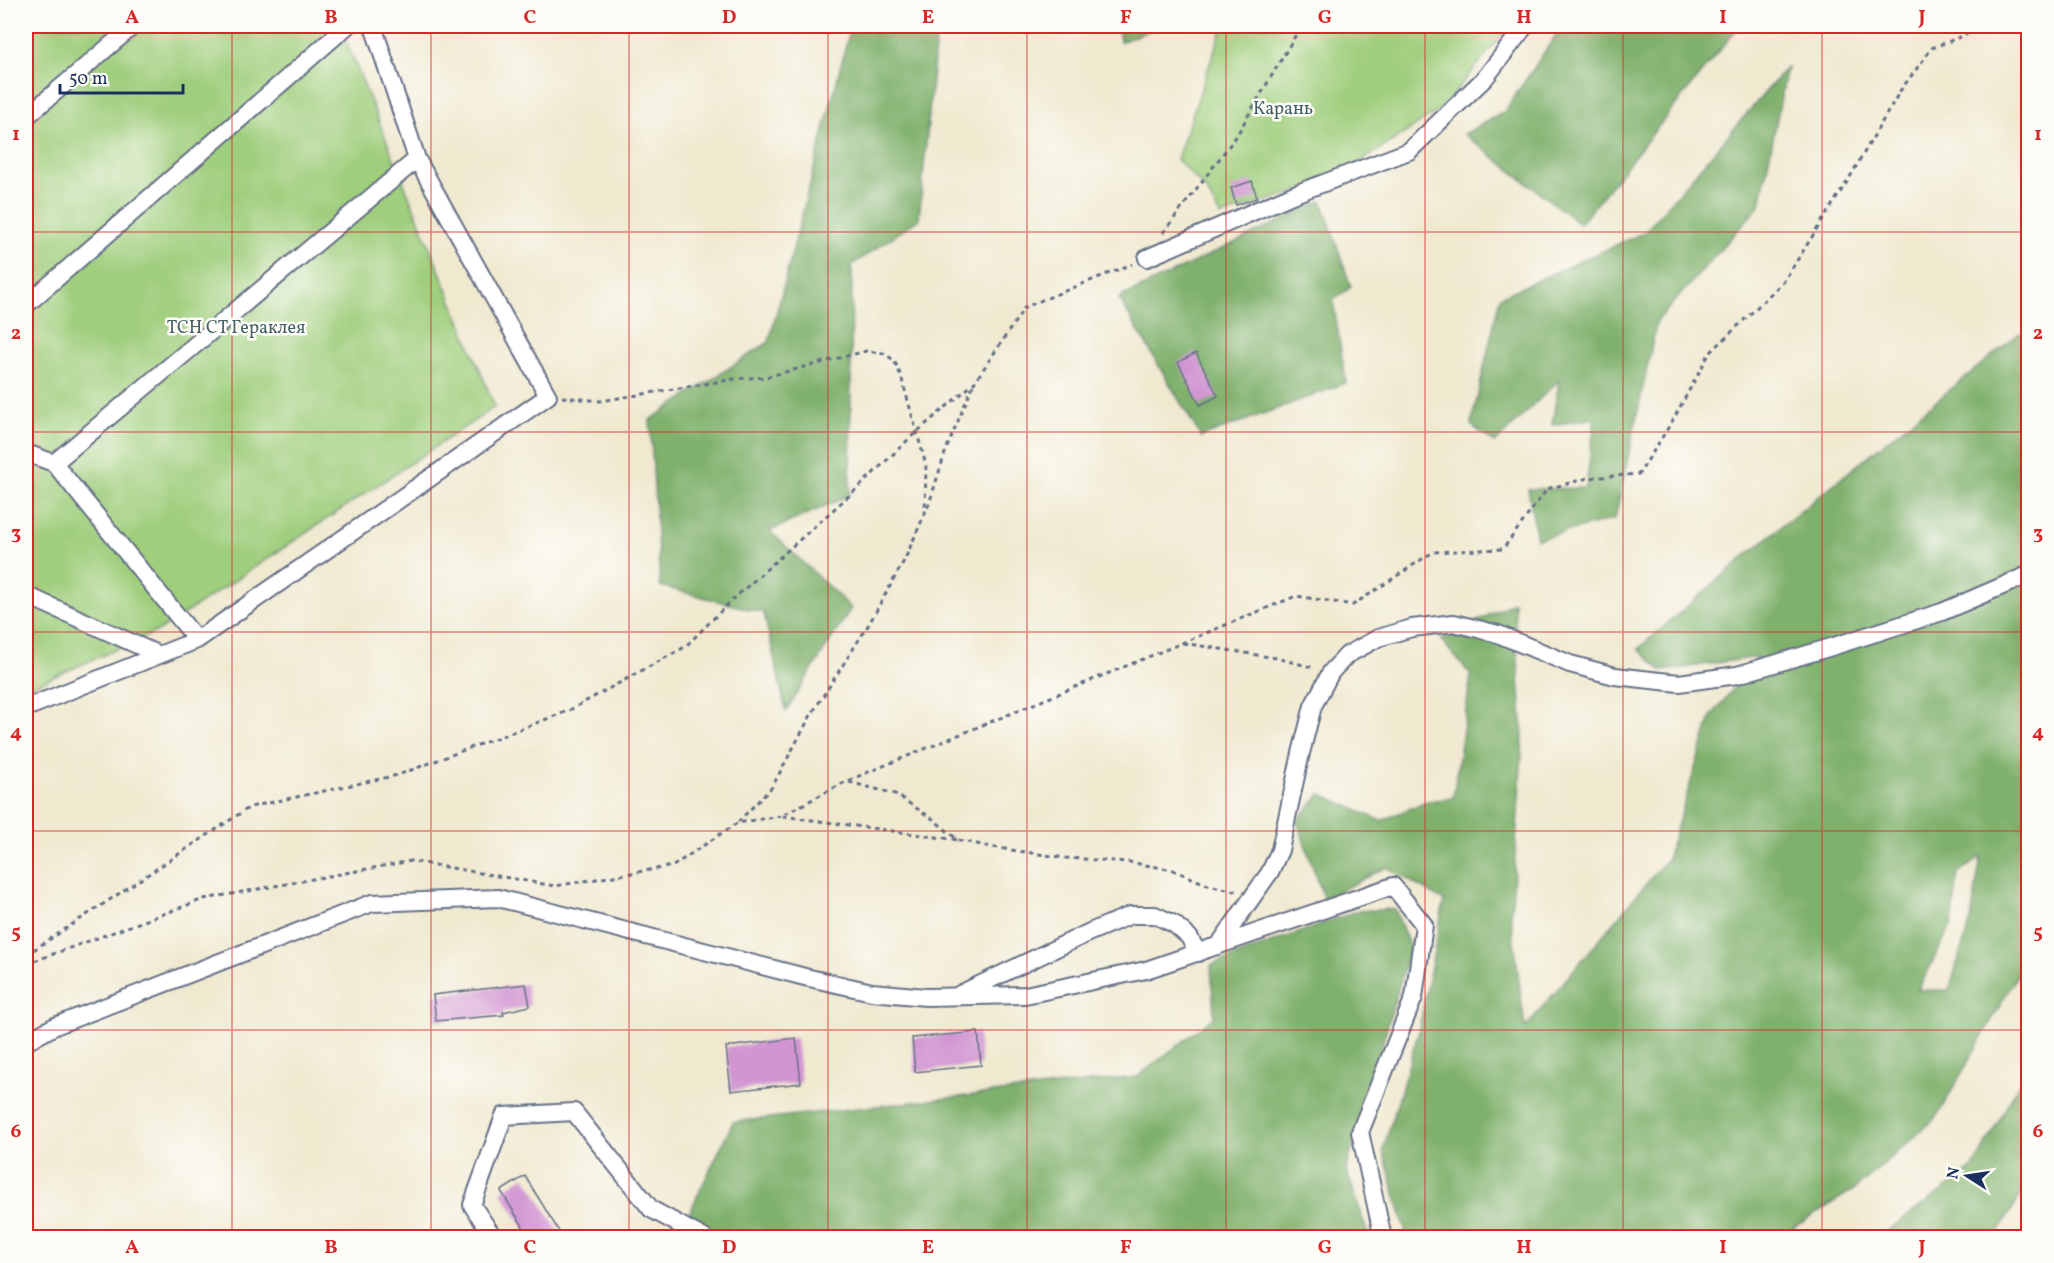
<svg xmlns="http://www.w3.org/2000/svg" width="2054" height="1263" font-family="Vollkorn,serif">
<rect width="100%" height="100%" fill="#fdfcf7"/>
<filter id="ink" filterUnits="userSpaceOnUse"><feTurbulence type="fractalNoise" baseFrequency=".0167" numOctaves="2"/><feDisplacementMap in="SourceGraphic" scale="12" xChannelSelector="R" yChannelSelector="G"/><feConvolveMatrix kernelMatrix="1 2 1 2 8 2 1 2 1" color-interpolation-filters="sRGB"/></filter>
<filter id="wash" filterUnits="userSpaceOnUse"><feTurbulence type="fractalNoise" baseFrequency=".008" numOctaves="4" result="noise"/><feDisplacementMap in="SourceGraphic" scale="24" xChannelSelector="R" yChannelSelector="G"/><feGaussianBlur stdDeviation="1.35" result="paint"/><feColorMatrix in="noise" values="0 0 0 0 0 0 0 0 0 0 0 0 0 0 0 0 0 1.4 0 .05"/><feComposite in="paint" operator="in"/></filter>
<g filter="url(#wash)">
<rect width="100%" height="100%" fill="#f0e9d0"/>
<path fill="#9fce7c" stroke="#5d7e6d" stroke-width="1.5" d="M26,26H340L495,407L160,630L26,689Z
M1223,26H1510L1440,110L1333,180L1220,216L1207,191L1177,159Z"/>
<path fill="#7fb16c" stroke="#4d7065" stroke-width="1.5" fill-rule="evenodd" d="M851,26H937L919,219L852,265L850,495L770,531L851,608L786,711L764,613L660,586L650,420L769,342Z
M1118,26H1161L1120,42Z
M1562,26H1739L1580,224L1464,134L1504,112Z
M1787,67L1760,205L1657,321L1615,519L1537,539L1528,489L1586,488L1595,418L1552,425L1559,380L1495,443L1471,425L1500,297L1645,232Z
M1322,201L1351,287L1333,300L1346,383L1201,437L1119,298Z
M2020,333L2028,339V956L1936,1118L1855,1189L1779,1237H1407L1383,1150L1418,1034L1444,901L1387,867L1324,899L1297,821L1321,794L1381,821L1427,801L1453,798L1471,675L1441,640L1514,602L1523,736L1511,918L1525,1028L1667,859L1711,717L1758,657L1662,671L1638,649L1744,557ZM1981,856L1971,919L1949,990H1918L1952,924L1958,874Z
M1395,909L1410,948L1346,1169L1369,1237L717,1238L685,1222L733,1122L1137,1077L1214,1017L1211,965L1357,911Z
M2028,1067V1184L1995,1237H1879L1973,1168Z"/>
<g id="blocks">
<path fill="#d195d2" d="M1252,181L1257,198L1236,205L1231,188Z
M1196,353L1218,396L1200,405L1178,362Z
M526,984L530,1006L503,1012L504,1015L436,1021L433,995Z
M978,1032L981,1065L915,1072L912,1038Z
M796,1038L801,1083L731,1091L726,1047Z
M525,1176L563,1238H530L501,1191Z"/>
</g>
</g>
<g filter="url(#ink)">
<use href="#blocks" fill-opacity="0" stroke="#667086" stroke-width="1.5"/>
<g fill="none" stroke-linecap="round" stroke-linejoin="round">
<g stroke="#667086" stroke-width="20">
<path id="minor" d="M26,117L133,26
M1147,258L1292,195L1409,151L1485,78L1525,26
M26,305L347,26
M26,453L54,463L197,640
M54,463L417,159
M26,595L157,654
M26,708L197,640L548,396L417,159L373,26
M1218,946L1270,872L1280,850L1301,753L1313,706L1331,672L1347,655L1378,638L1412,628L1454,623L1498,634L1570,664L1615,676L1679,683L1737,675L1828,648L1942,612L2028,575
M960,994L1090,932L1131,915H1155L1174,924L1189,937L1198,953
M26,1042L55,1026L372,903L498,898L805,977L872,992L926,997L1025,995L1146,970L1393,886L1424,925L1414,997L1360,1132L1383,1238
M494,1238L472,1205L504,1116L574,1112L651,1209L704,1238"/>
</g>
<path stroke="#667086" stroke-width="3" stroke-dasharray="4.5 4.5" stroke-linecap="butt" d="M1163,233L1235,138L1301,26
M562,397L601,401L734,379L766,377L866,351L883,353L894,360L901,376L926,465L925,515
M1183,643L1276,658L1315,668
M849,782L895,794L933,819L958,840L991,847L1066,858L1129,862L1173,870L1208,885L1236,891
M783,816L958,840
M738,822L772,787L811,715L869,624L905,559L929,504L946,450L973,385
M26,955L250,807L398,775L568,711L685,647L732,600L860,486L912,436L974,383L1025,307L1132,264
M26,964L204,899L411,861L555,886L673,866L737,823L781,816L847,781L1296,596L1353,605L1433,552L1503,549L1547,489L1588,478L1639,474L1673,420L1709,354L1784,281L1850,177L1900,91L1932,48L1965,35L1983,26"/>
<use href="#minor" stroke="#fff" stroke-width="16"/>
</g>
</g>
<path fill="none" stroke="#d62828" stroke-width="1.5" stroke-opacity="0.55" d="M232,26V1238M431,26V1238M629,26V1238M828,26V1238M1027,26V1238M1226,26V1238M1425,26V1238M1623,26V1238M1822,26V1238M26,232H2028M26,432H2028M26,632H2028M26,831H2028M26,1030H2028"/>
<g text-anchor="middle" stroke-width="5" stroke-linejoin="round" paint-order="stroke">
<g font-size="18" fill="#435f67" stroke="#fdfcf7">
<text x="1283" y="114">Карань</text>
<text x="236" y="333">ТСН СТ Гераклея</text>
</g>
</g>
<rect width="2054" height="1263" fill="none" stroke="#fdfcf7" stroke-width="66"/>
<g transform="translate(1967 1176) rotate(282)" stroke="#fdfcf7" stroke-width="4.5" paint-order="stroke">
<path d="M0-4.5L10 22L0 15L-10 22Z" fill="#1b2f5e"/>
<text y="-9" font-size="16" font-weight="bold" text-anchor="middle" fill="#1b2f5e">N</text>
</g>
<path d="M60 84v9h123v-9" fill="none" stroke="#1b2f5e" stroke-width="3"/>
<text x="69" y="84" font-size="18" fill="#1b2f5e" stroke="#fdfcf7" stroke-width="4.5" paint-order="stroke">50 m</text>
<rect x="33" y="33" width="1988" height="1197" fill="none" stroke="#d62828" stroke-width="2"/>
<g font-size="20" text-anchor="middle" font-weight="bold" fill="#d62828">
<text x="132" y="23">A</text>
<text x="331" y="23">B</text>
<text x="530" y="23">C</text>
<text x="729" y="23">D</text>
<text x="928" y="23">E</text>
<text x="1126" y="23">F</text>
<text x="1325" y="23">G</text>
<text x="1524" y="23">H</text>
<text x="1723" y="23">I</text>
<text x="1922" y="23">J</text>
<text x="16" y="140">1</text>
<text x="2038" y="140">1</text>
<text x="16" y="339">2</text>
<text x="2038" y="339">2</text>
<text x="16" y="539">3</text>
<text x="2038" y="539">3</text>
<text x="16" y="738">4</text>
<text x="2038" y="738">4</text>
<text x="16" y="938">5</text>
<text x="2038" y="938">5</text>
<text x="16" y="1137">6</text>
<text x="2038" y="1137">6</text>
<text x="132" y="1253">A</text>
<text x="331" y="1253">B</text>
<text x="530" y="1253">C</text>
<text x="729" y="1253">D</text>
<text x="928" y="1253">E</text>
<text x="1126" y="1253">F</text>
<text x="1325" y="1253">G</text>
<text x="1524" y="1253">H</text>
<text x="1723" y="1253">I</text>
<text x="1922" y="1253">J</text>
</g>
</svg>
